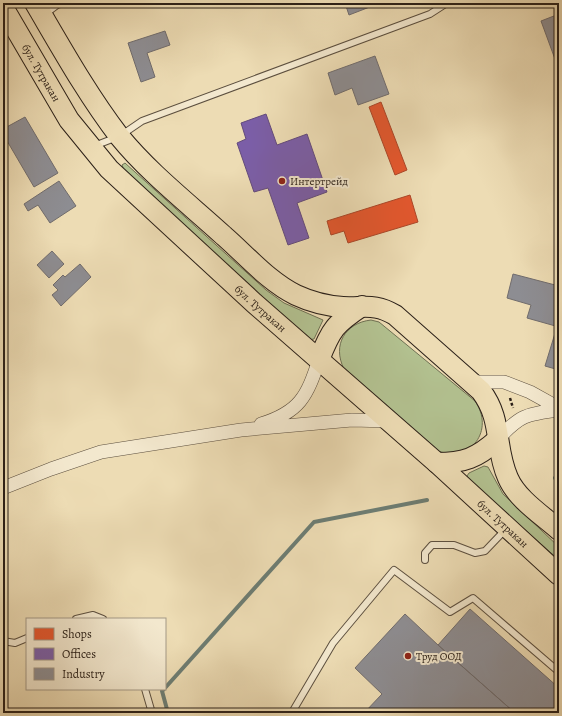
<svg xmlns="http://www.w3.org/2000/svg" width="562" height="716" font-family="Alegreya,serif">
<rect width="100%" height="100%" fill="#eddcb4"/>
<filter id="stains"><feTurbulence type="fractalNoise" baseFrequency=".005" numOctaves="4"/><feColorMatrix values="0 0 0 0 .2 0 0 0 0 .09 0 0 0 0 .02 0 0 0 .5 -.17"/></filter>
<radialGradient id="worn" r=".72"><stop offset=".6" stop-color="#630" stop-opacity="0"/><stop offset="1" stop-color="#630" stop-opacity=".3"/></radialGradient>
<path fill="#b3c291" stroke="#6f7154" d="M125,163L266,290L284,303L323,320L314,339L308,340L125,173L122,165Z
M371,320L379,322L475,401C495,430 471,463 438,451L344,369C332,345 345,323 371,320Z
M484,466L488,467L503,494L559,547V560L472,483L467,476L469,473Z"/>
<path fill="#e4572e" stroke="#ac4627" d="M381,102L407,170L395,175L369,107Z
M410,195L418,222L348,243L344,231L331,235L327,221Z"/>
<path fill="#7b5ea7" stroke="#634b7c" d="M266,114L277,145L307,134L327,192L297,203L309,238L288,245L268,188L254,192L237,143L246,139L241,123Z"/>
<path fill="#8d8d92" stroke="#706c6d" d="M345,3H380L349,15Z
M559,14V70L541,21Z
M165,31L170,45L147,53L155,77L141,82L128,43Z
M375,56L389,94L358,105L352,88L335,95L328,73Z
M25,117L58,173L34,187L3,134V129Z
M59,181L76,206L50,223L38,205L28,211L24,204Z
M52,251L64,264L49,278L37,265Z
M80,264L91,277L61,306L52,295L58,290L53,285L63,275L65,277Z
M513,274L559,286V327L527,318L531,305L507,298Z
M556,330H559V370L545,366Z
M470,609L559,688V713H515L438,645Z
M405,614L438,645L515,713H364L382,694L355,668Z"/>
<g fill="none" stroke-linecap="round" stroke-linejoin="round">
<path stroke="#6d7d73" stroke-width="4" d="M555,478L559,477
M165,688L314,522L427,500
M164,689L162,691L168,713"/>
<g stroke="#5c4f3f" stroke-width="8">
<path id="lane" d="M45,14L57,5L64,3
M94,146L120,136L142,121L430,14L447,3
M425,560V553L432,545H454L475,553L485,551L506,529
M76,619L93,615L103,619
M3,641L15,643L27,638
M145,689L152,713
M294,713V709L333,643L394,570L450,612L473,598L559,672"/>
</g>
<g stroke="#5c4f3f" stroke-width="14">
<path id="street" d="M470,382H504L530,392L559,408
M261,424C300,412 307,396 319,360
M497,440C520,415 526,414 559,410
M3,488L51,469L101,452L241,430L352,420L389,421"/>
</g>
<g stroke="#2b2018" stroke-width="22">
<g id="primary">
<path d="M35,3C62,49 87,94 119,136C149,173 189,204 224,236C247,256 269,282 296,295C311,302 327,306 343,307C365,308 375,303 395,315L481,391C503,420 494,447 508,478C517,499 542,515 559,530"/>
<path id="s1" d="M3,7L69,120L109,169L254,303L437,463L559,575"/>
<path d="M319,360C331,329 335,324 362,306"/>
<path d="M437,463C464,463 477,458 497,440"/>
</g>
</g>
<path stroke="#2b2018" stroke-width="2.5" stroke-dasharray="3 2" stroke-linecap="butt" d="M510,398L513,408"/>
<use href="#lane" stroke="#f3e8ce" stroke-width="6"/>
<use href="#street" stroke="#f3e8ce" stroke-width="13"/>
<use href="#primary" stroke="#eddcb4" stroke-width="20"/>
</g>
<g fill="#8f2418" stroke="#f3e8ce" stroke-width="1.5">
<circle cx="282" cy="181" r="4"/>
<circle cx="408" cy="656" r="4"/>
</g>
<g text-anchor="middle" stroke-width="4" stroke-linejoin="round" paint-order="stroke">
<g font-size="11" fill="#2b2018" stroke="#f3e8ce">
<text dy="4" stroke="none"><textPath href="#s1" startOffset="76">бул. Тутракан</textPath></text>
<text dy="4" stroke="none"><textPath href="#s1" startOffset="400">бул. Тутракан</textPath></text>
<text dy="4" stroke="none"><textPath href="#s1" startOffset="724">бул. Тутракан</textPath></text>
</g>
<g font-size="11" fill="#2b2018" stroke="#f3e8ce" text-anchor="start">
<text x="290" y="185">Интертрейд</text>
<text x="416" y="660">Труд ООД</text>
</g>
</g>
<rect width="562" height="716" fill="none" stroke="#eddcb4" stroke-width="16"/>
<rect x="4" y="4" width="554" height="708" fill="none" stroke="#2b2018" stroke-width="2"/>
<rect x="8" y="8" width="546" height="700" fill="none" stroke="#2b2018"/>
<rect x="26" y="618" width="140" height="72" fill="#f3e8ce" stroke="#a39885"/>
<rect x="34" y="628" width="20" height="12" fill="#e4572e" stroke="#a39885"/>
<text x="62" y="638" font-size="12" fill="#2b2018">Shops</text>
<rect x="34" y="648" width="20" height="12" fill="#7b5ea7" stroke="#a39885"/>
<text x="62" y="658" font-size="12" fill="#2b2018">Offices</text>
<rect x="34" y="668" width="20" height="12" fill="#8d8d92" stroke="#a39885"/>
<text x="62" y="678" font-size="12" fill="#2b2018">Industry</text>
<rect width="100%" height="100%" filter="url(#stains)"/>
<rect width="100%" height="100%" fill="url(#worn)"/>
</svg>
